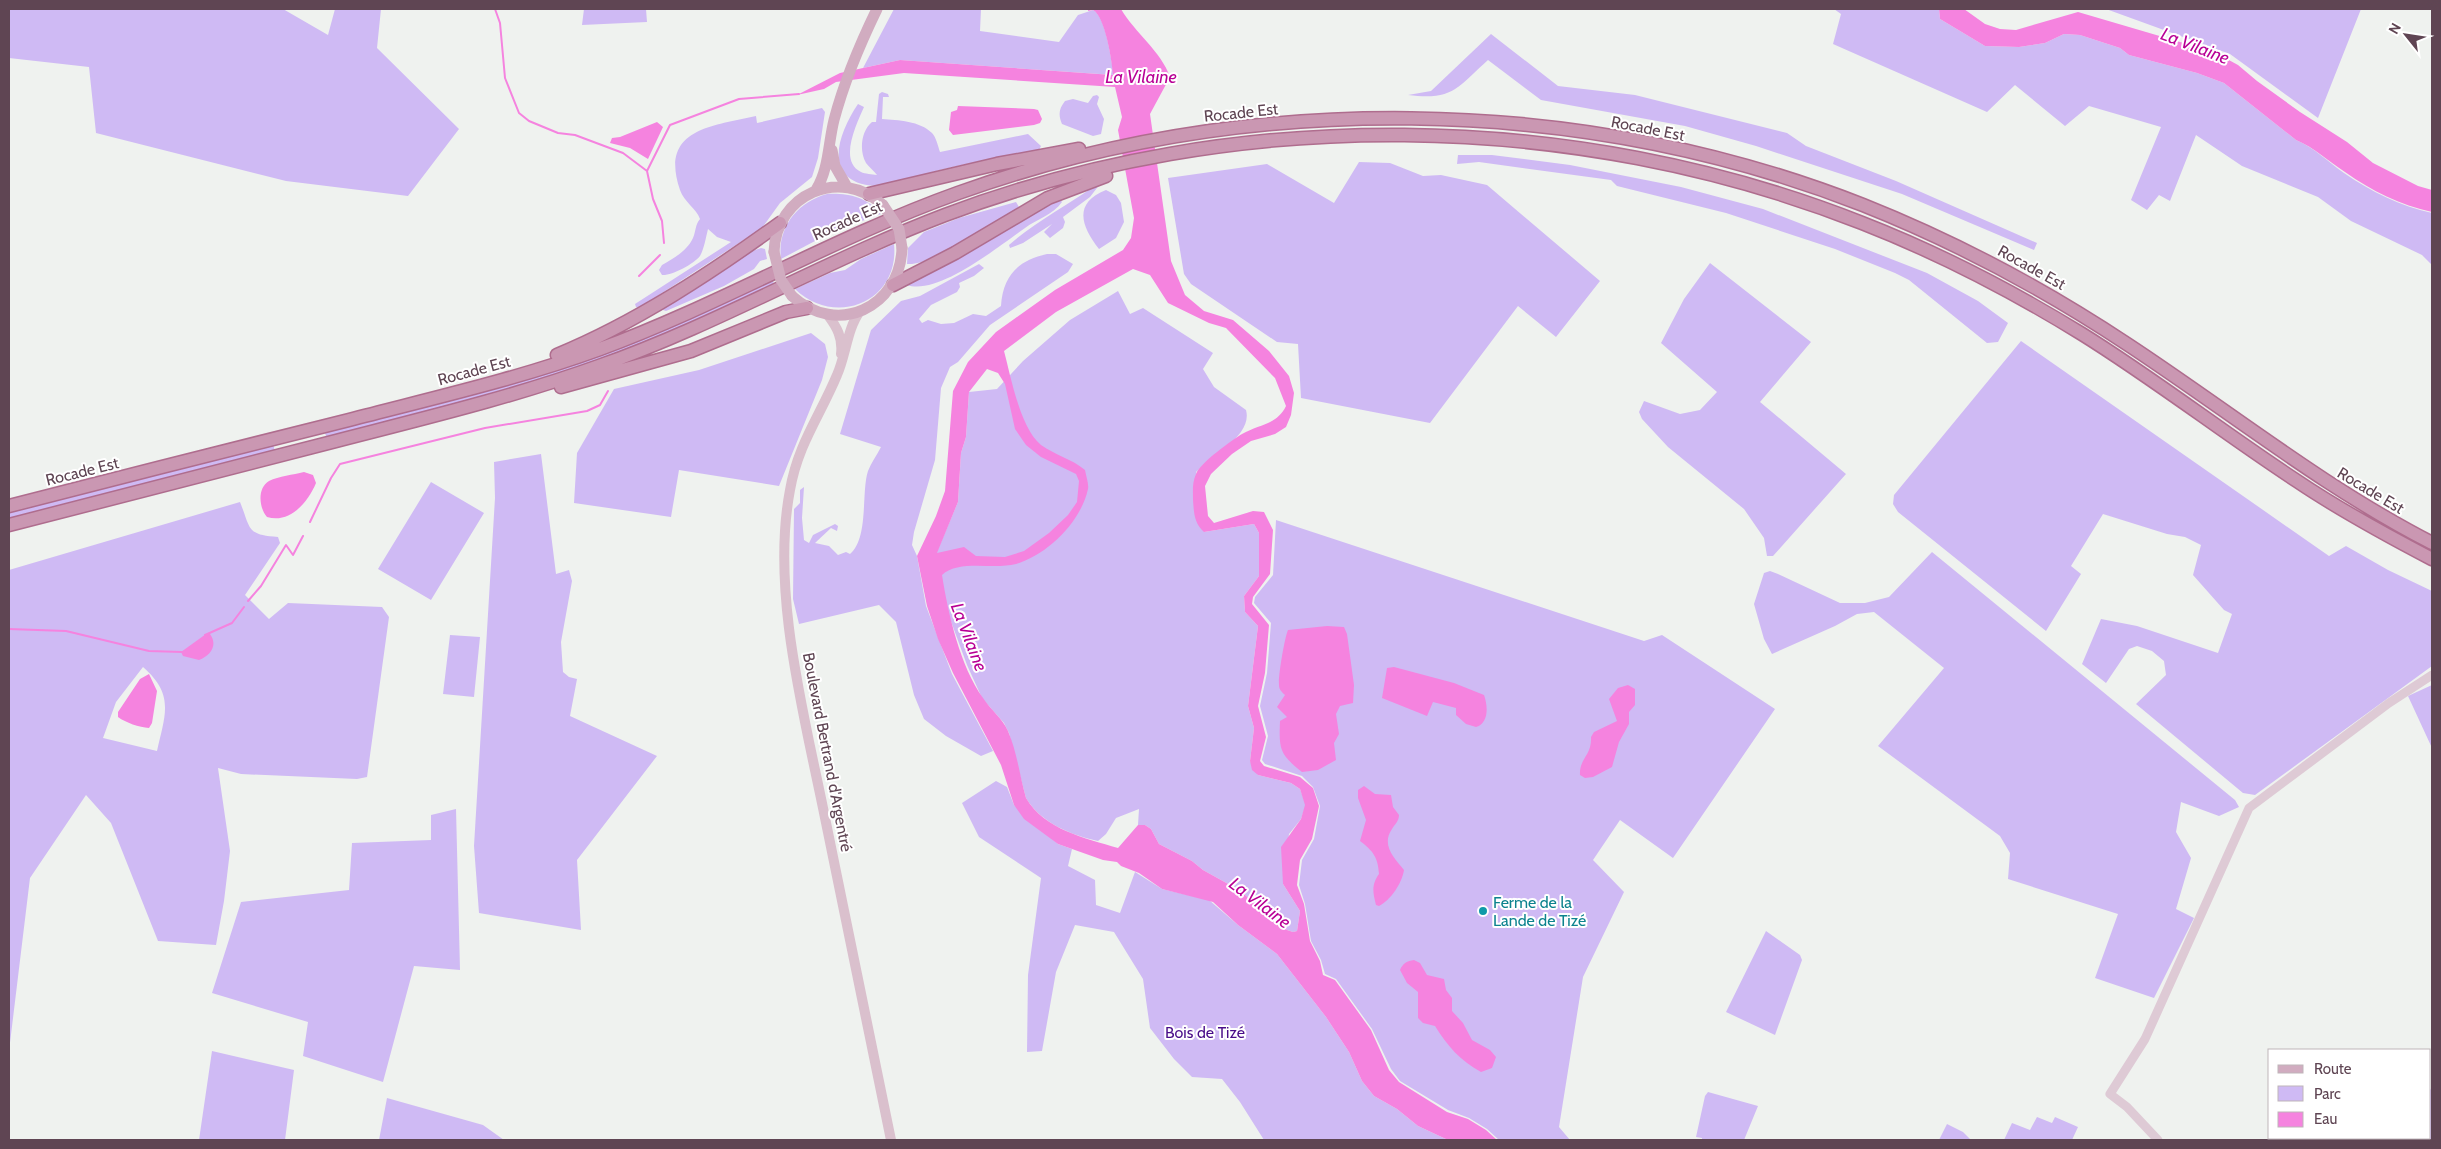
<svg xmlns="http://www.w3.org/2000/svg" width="2441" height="1149" font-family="Cabin,sans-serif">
<rect width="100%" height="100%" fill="#eff2ef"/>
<path fill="#cfbaf4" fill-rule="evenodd" d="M9,9H283L328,35L335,9H381L377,48L459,129L408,196L286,181L96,133L89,67L9,58Z
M584,9H646L647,22L582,25Z
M894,9H981L980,31L1059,42L1078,15L1093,10C1106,16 1111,60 1114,75L900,60L863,68Z
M1834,9H1939L1940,19L1985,46L2019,47L2045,43L2064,34L2080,35L2120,48L2129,55L2197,73L2224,83L2296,140C2315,148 2328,162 2344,173C2372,192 2400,206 2432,213V265L2422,255L2351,221L2318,197L2242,166L2196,135L2170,201L2159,195L2147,210L2131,200L2161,127L2089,106L2065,126L2015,85L1987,112L1833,44L1841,14Z
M2106,9H2361L2318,118L2230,54Z
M1491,34L1558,86L1635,95L1787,133L1806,146L1896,181L2037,243L2034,250L1902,194L1756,146L1685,126L1541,100L1488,60C1458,87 1453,101 1408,95L1431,91Z
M882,92L888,94L889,97H883L882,119C898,120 920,121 932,133C936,137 938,146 940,152L1028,134L1041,146L1038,152C1005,157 972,162 940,170C923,174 898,185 881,186C822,186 835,138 858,104L864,107C857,123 838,161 861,172C865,174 872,174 877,175C874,171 869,167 866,163C859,151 861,131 872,122H876L879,94Z
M1097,95L1099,97L1097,104L1104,119L1101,134L1093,136L1062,124C1058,114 1059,109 1065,101L1073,99L1088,103L1093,96Z
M822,108L825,112L818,158L812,177L780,203L762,228L639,308L636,307L635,304L731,242L717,237L708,229C706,237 704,249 700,256C694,264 671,276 662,275L659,270L662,265C674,258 687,251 693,238C696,231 695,225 700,219C696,208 684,202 680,190C659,129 712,126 756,116L757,123Z
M1458,155H1492L1570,165L1681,187L1763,209L1927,273L1978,301L2008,323L1998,342L1987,343L1909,280L1895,273L1835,249L1726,213L1617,186L1611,180L1479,162L1457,164Z
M1359,162L1390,163L1423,176L1441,175L1487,185L1600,281L1556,337L1518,306L1430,423L1301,398L1298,344L1277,342L1191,284L1184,274L1168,178L1267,164L1334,203Z
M1100,184L1090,197L1063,217L1065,222L1063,228L1050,238L1044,232L1052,224L1023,243L1010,248L1009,245C1034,223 1066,206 1093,187Z
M1106,190L1116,195L1121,203L1124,222L1116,238L1099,249C1081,226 1073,203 1106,190Z
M827,194C848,193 867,197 881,214L832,232L781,259C777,228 797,202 827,194Z
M1060,199L1062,202C1053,215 1037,219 1025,228C999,246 938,296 907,285Z
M1016,202L1019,207L1014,211C990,225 933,266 907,264L908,248L924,232L959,218Z
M894,244C900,302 835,328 795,289L830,273L845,270L861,259Z
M761,248L765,249L767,259L760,261L754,269L724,286L666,311L663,310L661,307L741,255Z
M1047,254H1056L1073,264L1068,272L990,325L958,362L950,367L941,388L935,460L914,532L912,545L917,556L926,606L952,674L993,751L981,756L946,736L924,719L914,695L896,622L879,605L799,624L793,599L794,509L800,503V490L804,487L802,518L804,540L809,543L813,535L835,524L838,526L837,531L831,528L815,543L829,546L838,555L846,552L850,554C869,538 861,492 868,471C871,463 877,455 881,447L840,434L871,330L901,301L920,296L979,264L984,268L974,276L959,283L960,287L957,292L931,305L919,319L922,323L928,320L941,324L954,323L973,314L986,316L1001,306C1003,275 1019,260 1047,254Z
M1710,263L1811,342L1760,402L1846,474L1773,556H1767L1764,538L1744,509L1668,447L1642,419L1639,412L1644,401L1680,414L1700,410L1717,392L1661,343L1684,299Z
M772,278L774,284L624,352L504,392L327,438L324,431L467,395Z
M1118,291L1130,314L1143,308L1213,353L1203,369L1214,387L1246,410C1253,435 1212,456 1196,472L1204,532L1254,524L1259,533V576L1244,596L1245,612L1258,626L1248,706L1254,728L1250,761L1258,775L1291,783L1300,789L1306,805L1301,819L1289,834L1283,884L1300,911L1297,931L1293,932L1287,930L1239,890L1203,870L1192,861L1159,844L1151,829L1145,825H1138L1139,809L1116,818L1106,834L1098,841C1071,835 1041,823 1026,798L1009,733L1004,723L982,698L967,665L949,616L936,554L958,502L961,453L966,437L969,392L997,389L1023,361L1070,320Z
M811,333L825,344L828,357L822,380L779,486L679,470L671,517L574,503L577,453L614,389L699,370Z
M2021,341L2329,556L2346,546L2388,570L2432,591V666L2255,795L2243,793L2136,704L2166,675L2164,661L2152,651L2137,646L2129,649L2106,683L2082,664L2101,619L2137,626L2218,653L2232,614L2224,610L2193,575L2201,545L2185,537L2167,534L2103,514L2071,566L2081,574L2046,631L1898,512L1893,504L1894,495Z
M273,444L275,451L9,519V511Z
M541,454L556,574L569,570L572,581L561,642L563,672L569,677L577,679L570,716L657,756L577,860L581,930L479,913L474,846L495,498L494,462Z
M431,482L484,513L431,600L378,569Z
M240,502C251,529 246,535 278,537L280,543L245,595L269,619L288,603L382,607L389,617L367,777L357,779L241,774L218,768L230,851L224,901L216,945L158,941L111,823L86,795L30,878L9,1051V570ZM143,667C175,695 165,715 157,751L103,738L116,702Z
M1276,520L1644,641L1662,635L1775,709L1673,858L1620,820L1593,860L1624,892L1583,977L1559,1127L1570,1140H1499L1487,1129L1469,1118L1448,1110L1400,1081L1391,1069L1372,1029L1336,979L1325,974L1321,960L1311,941L1305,904L1299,885L1302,860L1314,839L1320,806L1313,787L1302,776L1265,764L1262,760L1268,736L1260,706L1267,673L1271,623L1254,603L1255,597L1273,575Z
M1932,552L2235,800L2239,807L2219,816L2181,802L2176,832L2191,858L2176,909L2194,918L2154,998L2095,978L2118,914L2008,879L2010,853L2000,836L1878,746L1944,668L1874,612L1857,614L1835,626L1772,654L1764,639L1754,604L1764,573L1770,571L1778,574L1840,603H1865L1889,597Z
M450,635L480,637L474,697L443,694Z
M2432,685V748L2408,696Z
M996,781L1007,787L1014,805L1058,844L1072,849L1068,866L1095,880L1096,905L1120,913L1135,872L1162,889L1209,900L1238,925L1277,954L1326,1017L1349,1052L1362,1081L1374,1096L1397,1109L1418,1126L1448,1140H1264L1240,1102L1222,1079L1192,1077L1174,1059L1150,1028L1143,979L1114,932L1075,925L1056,972L1042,1051L1027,1052L1028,975L1041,878L979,837L962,803Z
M456,809L460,970L414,966L383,1082L303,1056L308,1022L212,993L241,902L349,890L352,843L431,840V815Z
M1766,931L1800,955L1802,960L1775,1035L1726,1012Z
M212,1051L294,1070L285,1140H199Z
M2432,1087V1140H2369L2372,1138H2430V1090Z
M1708,1092L1758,1106L1744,1140H1702V1138L1696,1137L1705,1096Z
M387,1098L483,1125L504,1140H379Z
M2037,1117L2052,1123L2055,1117L2078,1127L2072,1140H2004L2012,1123L2030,1130Z
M1947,1124L1963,1132L1971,1140H1939Z"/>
<path fill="#f583df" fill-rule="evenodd" d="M1088,9H1121C1135,33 1161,51 1170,77L1150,114L1171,261L1185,295L1204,311L1233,320L1269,351L1289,376L1294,393L1291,415L1286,427L1275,434L1251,441L1232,454L1211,474L1205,486L1208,516L1214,523L1253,511L1264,512L1273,530L1270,574L1253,597L1252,604L1269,625L1265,673L1258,706L1266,737L1260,761L1264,766L1300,777L1313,788L1319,806L1312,839L1300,860L1297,885L1304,904L1310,941L1320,961L1323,975L1335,980L1371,1030L1389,1070L1399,1082L1447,1112L1468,1119L1486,1130L1497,1140H1448L1418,1126L1397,1109L1374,1096L1362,1081L1349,1052L1326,1017L1277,954L1238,925L1213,902L1162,889L1139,873L1121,866L1117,862L1103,860L1058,844L1024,819L1014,805L1001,765L953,673L938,639L927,606L917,556L936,516L945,491L953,391L968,362L996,332L1055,290L1123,250L1131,238L1134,218L1118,130L1122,117L1115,87L904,73L836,82L824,89L797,95L840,73L900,60L1113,75C1112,61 1105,16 1093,10L1088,11ZM1133,269L1150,275L1168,303L1209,323L1226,328L1275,378L1286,406C1277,425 1259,424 1242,434C1232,440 1200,463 1196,474C1192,483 1193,491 1193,500C1194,513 1194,523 1204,532L1254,524L1259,533V576L1244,596L1245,612L1258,626L1248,706L1254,728L1250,761L1252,770L1258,775L1291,783L1300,789L1305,805L1301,819L1281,847L1283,884L1300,911L1297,931L1293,932L1287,930L1239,890L1203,870L1192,861L1159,844L1151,829L1145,825H1138L1118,848C1085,838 1045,830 1026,798C1020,777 1017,752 1008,731C1002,718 991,710 983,698C960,666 948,613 942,575C959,559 993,570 1016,564C1047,555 1081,522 1088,489C1089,484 1086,476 1085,470C1072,459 1055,455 1041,445C1020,428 1011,377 1004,351L1056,312ZM987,369L998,373L1005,384L1015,429L1026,445L1041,457L1076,474L1079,481L1077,502L1068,515L1049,533L1024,551L1005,557L976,556L964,547L937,553L958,502L961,453L966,437L969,392Z
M1939,9H1964L1985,24L2000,29L2016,30L2078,12L2214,52L2238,65L2257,81L2300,112L2347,142L2373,163L2418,186L2432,190V212C2400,205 2372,191 2345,172C2328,161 2315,148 2296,140L2224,83L2197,73L2129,55L2120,48L2080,35L2064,34L2045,43L2019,47L1985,46L1940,19Z
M958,106L1034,109L1038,110L1042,119L1040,123L1034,125L953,135L949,130L951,112L957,110Z
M657,122L663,127L648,159L630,148L610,143L612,138L620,137Z
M304,472L313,475L316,483C308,502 290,524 267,517C259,508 257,488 269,481C279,476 293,475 304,472Z
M1327,626L1344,627L1347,634L1354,685L1353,703L1340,706L1336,714L1339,734L1334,743L1336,760L1318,770L1302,772C1279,754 1279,749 1280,721L1287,717L1277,707L1285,695C1282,692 1279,690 1279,685C1278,676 1285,636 1288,630Z
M206,634H210C218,645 211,655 199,660L183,656L181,652Z
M1394,667L1454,683L1484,695C1488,706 1489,723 1476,727L1466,724L1456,715V708L1433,702L1427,716L1382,698L1387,668Z
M149,674L157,691L152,723L149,728C139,727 126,723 118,717V712L140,679Z
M1628,685L1635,689V705L1629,712V724L1619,742L1612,767L1593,777L1585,778L1580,775C1579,758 1592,756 1591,737L1594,732L1617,721L1609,699L1618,688Z
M1364,786L1375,794L1391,795L1393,807L1399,815C1399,821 1395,824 1392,829C1381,845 1394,858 1404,870C1402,883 1391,900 1379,906L1376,905C1373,893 1371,885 1379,874C1378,857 1373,851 1360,841L1366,820L1358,798V790Z
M1414,960L1420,963L1427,975L1444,979L1446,990L1452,998V1011L1463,1023L1472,1040L1490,1050L1496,1057L1492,1068L1481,1072C1460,1060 1448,1047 1435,1026L1423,1023L1418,1018V992L1407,983L1400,970C1403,963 1407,961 1414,960Z"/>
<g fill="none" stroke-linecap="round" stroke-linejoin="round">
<path stroke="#f583df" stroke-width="2" d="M495,9L500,23L505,78L519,113L529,121L558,133L575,135L623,153L647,171
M664,243L662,221L653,199L647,171L670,125L739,99L799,94
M639,276L660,255
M310,522L331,478L340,464L485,428L587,411L600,405L608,391
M248,601L261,586L286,545L293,555L303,536
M9,629L66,631L149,651L182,652
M205,635L232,623L244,607"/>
<g stroke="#af6d8e" stroke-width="15">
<path id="trunk" d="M869,194L997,164L1079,149
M893,285L955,253L1048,198L1106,176
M557,355C635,323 711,273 780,223
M561,387L691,351L786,312L807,308
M9,506C122,477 236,448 349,420C433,398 518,379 600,349C722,304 835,237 958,193C1246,90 1577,93 1863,205C1956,242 2044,289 2127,344C2229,411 2323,487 2432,543
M9,525C118,497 227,469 336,441C425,418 513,397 599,366C718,324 827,260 945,215C1236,105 1573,109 1862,223C1939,253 2012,291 2082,334C2156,380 2225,434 2297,481C2340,510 2386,535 2432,559"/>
</g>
<path stroke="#decad5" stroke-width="9" d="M2158,1140L2127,1107L2110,1094L2145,1039L2249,808L2389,703L2432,675"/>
<path stroke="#dac0cd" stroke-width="10" d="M860,311C847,329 846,355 837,375C820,416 798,444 790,490C771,589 803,710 823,808C846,919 868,1029 891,1140
M827,314C837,327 843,338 841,354"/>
<path stroke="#d1acc0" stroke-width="11" d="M832,150L835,166L847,187
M816,190C829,169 828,144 834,120C844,82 860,44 877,9
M774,252C776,194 840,166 883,205
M792,296C837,337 900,308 902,248"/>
<use href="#trunk" stroke="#ca97b2" stroke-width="12"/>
<path stroke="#d1acc0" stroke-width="11" d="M883,205L899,229L902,248
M774,252L781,280L792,296"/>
</g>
<circle fill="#0f9aa8" stroke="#fff" stroke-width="2" cx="1483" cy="911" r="5"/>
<g text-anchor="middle" stroke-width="4" stroke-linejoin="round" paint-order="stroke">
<g font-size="16" fill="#5f4553" stroke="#fff">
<text transform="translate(1241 112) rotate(-6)" y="6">Rocade Est</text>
<text transform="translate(1648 128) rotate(11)" y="6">Rocade Est</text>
<text transform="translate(847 220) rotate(-24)" y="6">Rocade Est</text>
<text transform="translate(2032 267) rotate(29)" y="6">Rocade Est</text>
<text transform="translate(474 370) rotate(-15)" y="6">Rocade Est</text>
<text transform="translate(82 471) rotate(-14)" y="6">Rocade Est</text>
<text transform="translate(2371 490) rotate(31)" y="6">Rocade Est</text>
<text transform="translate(828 752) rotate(79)" y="6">Boulevard Bertrand d'Argentré</text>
</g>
<g font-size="16" fill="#0d838f" stroke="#fff" text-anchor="start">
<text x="1493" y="908">Ferme de la<tspan x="1493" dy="18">Lande de Tizé</tspan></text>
</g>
<g font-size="16" fill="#490d89" stroke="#fff">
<text x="1205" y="1038">Bois de Tizé</text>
</g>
<g font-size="18" font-style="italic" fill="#b80095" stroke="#fff">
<text transform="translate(2195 46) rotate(21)" y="6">La Vilaine</text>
<text x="1141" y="83">La Vilaine</text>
<text transform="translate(969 637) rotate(69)" y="6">La Vilaine</text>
<text transform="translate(1260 903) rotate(37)" y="6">La Vilaine</text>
</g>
</g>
<rect width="2441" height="1149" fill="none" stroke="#5f4553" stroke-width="20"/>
<rect x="2268" y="1049" width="162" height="90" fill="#ffffff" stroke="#bfb5ba"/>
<rect x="2278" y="1065" width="25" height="8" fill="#d1acc0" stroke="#bfb5ba"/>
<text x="2314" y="1074" font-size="15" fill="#5f4553">Route</text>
<rect x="2278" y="1086" width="25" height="15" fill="#cfbaf4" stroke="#bfb5ba"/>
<text x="2314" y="1099" font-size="15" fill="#5f4553">Parc</text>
<rect x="2278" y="1112" width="25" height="15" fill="#f583df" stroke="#bfb5ba"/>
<text x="2314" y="1124" font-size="15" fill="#5f4553">Eau</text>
<g transform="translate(2406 35) rotate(300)" stroke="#ffffff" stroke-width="4" paint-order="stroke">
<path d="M0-4L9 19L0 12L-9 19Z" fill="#5f4553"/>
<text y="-8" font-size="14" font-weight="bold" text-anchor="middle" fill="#5f4553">N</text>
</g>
</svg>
